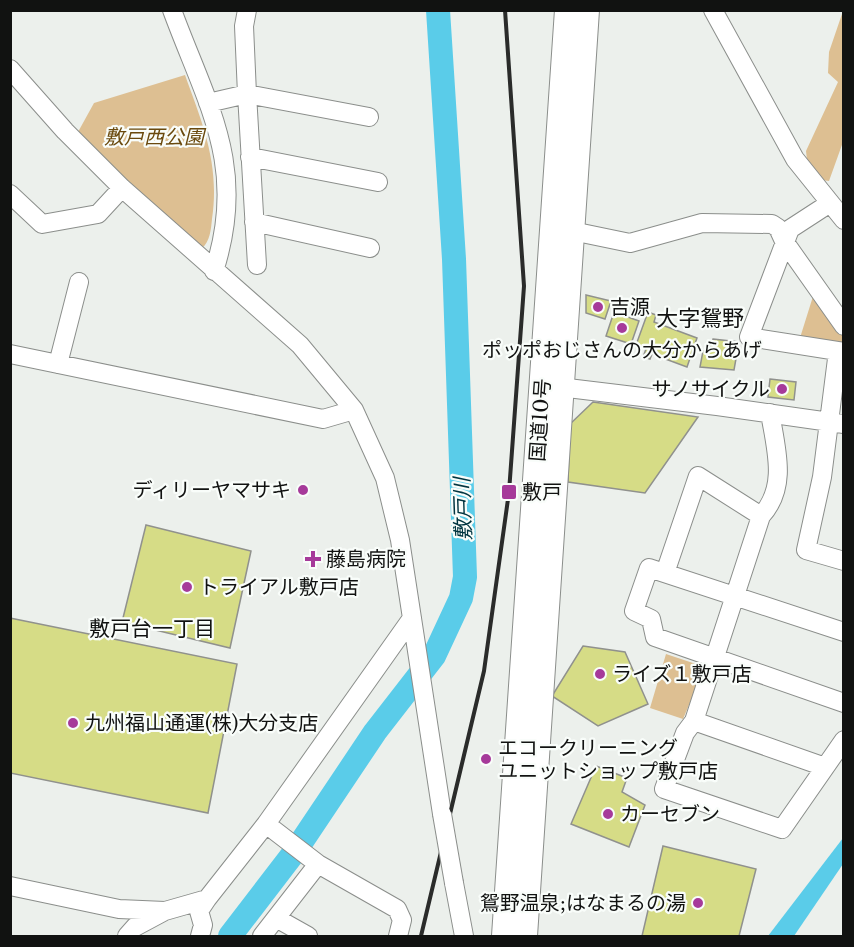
<svg xmlns="http://www.w3.org/2000/svg" width="854" height="947" font-family="'Libre Baskerville','Noto Sans JP',serif">
<rect width="100%" height="100%" fill="#ecf0ec"/>
<path fill="#ddbf92" d="M843,11V142L829,181L821,180L807,160L806,151L838,82L828,73L829,52Z
M185,75C203,125 220,164 212,219C211,229 210,242 202,248L194,245L78,132L94,103Z
M815,290L843,331V347L799,341Z
M666,654L705,667L683,719L650,708Z"/>
<path fill="#5acce9" d="M843,838V864L794,936H768Z"/>
<g fill="none" stroke-linecap="round" stroke-linejoin="round">
<path stroke="#5acce9" stroke-width="24" d="M230,936L296,850L375,732L434,656L461,598L465,577L454,259L438,10"/>
</g>
<path fill="#d6dc86" stroke="#90918d" stroke-width="1.5" d="M586,295L611,301L605,319L586,313Z
M614,312L639,321L631,344L606,336Z
M648,312L656,315L654,322L697,338L687,367L652,354L650,359L643,357L646,349L636,345Z
M713,339L739,342L734,370L700,367L703,351L708,353Z
M770,379L796,382L794,400L768,397Z
M593,402L698,417L645,493L568,482L570,424Z
M146,525L251,551L230,648L122,622Z
M10,618L237,664L208,813L10,773Z
M583,646L625,652L648,704L598,726L552,696Z
M596,766L627,778L622,792L645,805L629,847L571,824Z
M663,846L756,869L739,936H642Z"/>
<g fill="none" stroke-linecap="round" stroke-linejoin="round">
<g stroke="#8b8e8b" stroke-width="20">
<path id="minor" d="M172,10C207,105 248,166 214,271
M247,10L244,26L247,94L369,117
M713,10L795,159L844,220
M10,69L65,131L122,188L300,345L354,410L385,478L400,540L442,814
M208,103L247,94L257,265
M250,157L378,182
M10,194L42,224L98,214L122,188
M830,203L790,229L749,337L844,352
M254,222L370,248
M572,231L630,243L702,223L772,224L778,228L784,241L844,326
M838,351L822,477L806,550L844,561
M10,354L323,419L354,410
M58,364L79,282
M551,386L717,406L844,424
M770,413C776,449 788,487 761,516L694,721L685,733L664,789L782,829L844,740
M665,573L698,476L761,516
M844,632L649,568L634,611L651,619L655,637L844,703
M694,721L825,767
M266,824L318,864L397,909L402,920L398,936
M454,883L464,936
M10,886L119,909L165,911L207,899L266,824L412,618
M276,918L308,936
M127,936L135,927L163,912
M200,936L203,925L199,911L207,899
M262,936L318,864"/>
</g>
<g stroke="#8b8e8b" stroke-width="28">
<path id="highway" d="M505,936L568,10
M524,936L586,10"/>
</g>
<use href="#minor" stroke="#fff" stroke-width="18"/>
<use href="#highway" stroke="#fff" stroke-width="26"/>
<path stroke="#2a2b2a" stroke-width="4" d="M421,936L484,671L509,492L524,286L505,10"/>
<g stroke="#8b8e8b" stroke-width="20" stroke-linecap="butt">
<path id="minor-bridge" d="M442,814L454,883"/>
</g>
<use href="#minor-bridge" stroke="#fff" stroke-width="18"/>
</g>
<g fill="#a63a9a" stroke="#f9fdfa" stroke-width="2">
<circle cx="598" cy="307" r="6"/>
<circle cx="622" cy="328" r="6"/>
<circle cx="782" cy="389" r="6"/>
<circle cx="303" cy="490" r="6"/>
<rect x="501" y="484" width="16" height="16" rx="3"/>
<path d="M310 550h6v6h6v6h-6v6h-6v-6h-6v-6h6z"/>
<circle cx="187" cy="587" r="6"/>
<circle cx="600" cy="674" r="6"/>
<circle cx="73" cy="723" r="6"/>
<circle cx="486" cy="759" r="6"/>
<circle cx="608" cy="814" r="6"/>
<circle cx="698" cy="903" r="6"/>
</g>
<g text-anchor="middle" stroke-width="4.5" stroke-linejoin="round" paint-order="stroke">
<g font-size="20" font-style="italic" fill="#6a490d" stroke="#f9fdfa">
<text x="154" y="144">敷戸西公園</text>
</g>
<g font-size="20" fill="#111211" stroke="#f9fdfa" text-anchor="start">
<text x="610" y="314">吉源</text>
<text x="622" y="357" text-anchor="middle">ポッポおじさんの大分からあげ</text>
<text x="770" y="396" text-anchor="end">サノサイクル</text>
<text x="291" y="497" text-anchor="end">ディリーヤマサキ</text>
<text x="522" y="499">敷戸</text>
<text x="326" y="566">藤島病院</text>
<text x="199" y="594">トライアル敷戸店</text>
<text x="612" y="681">ライズ１敷戸店</text>
<text x="85" y="730">九州福山通運(株)大分支店</text>
<text x="498" y="755">エコークリーニング<tspan x="498" dy="23">ユニットショップ敷戸店</tspan></text>
<text x="620" y="821">カーセブン</text>
<text x="686" y="910" text-anchor="end">鴛野温泉;はなまるの湯</text>
</g>
<g font-size="20" fill="#111211" stroke="#f9fdfa">
<text transform="translate(540 420) rotate(-86)" y="7">国道10号</text>
</g>
<g font-size="21" font-style="italic" fill="#003541" stroke="#f9fdfa">
<text transform="translate(463 509) rotate(-92)" y="7">敷戸川</text>
</g>
<g font-size="21" fill="#111211" stroke="#f9fdfa">
<text x="152" y="636">敷戸台一丁目</text>
</g>
<g font-size="22" fill="#111211" stroke="#f9fdfa">
<text x="700" y="326">大字鴛野</text>
</g>
</g>
<rect width="854" height="947" fill="none" stroke="#111211" stroke-width="24"/>
</svg>
